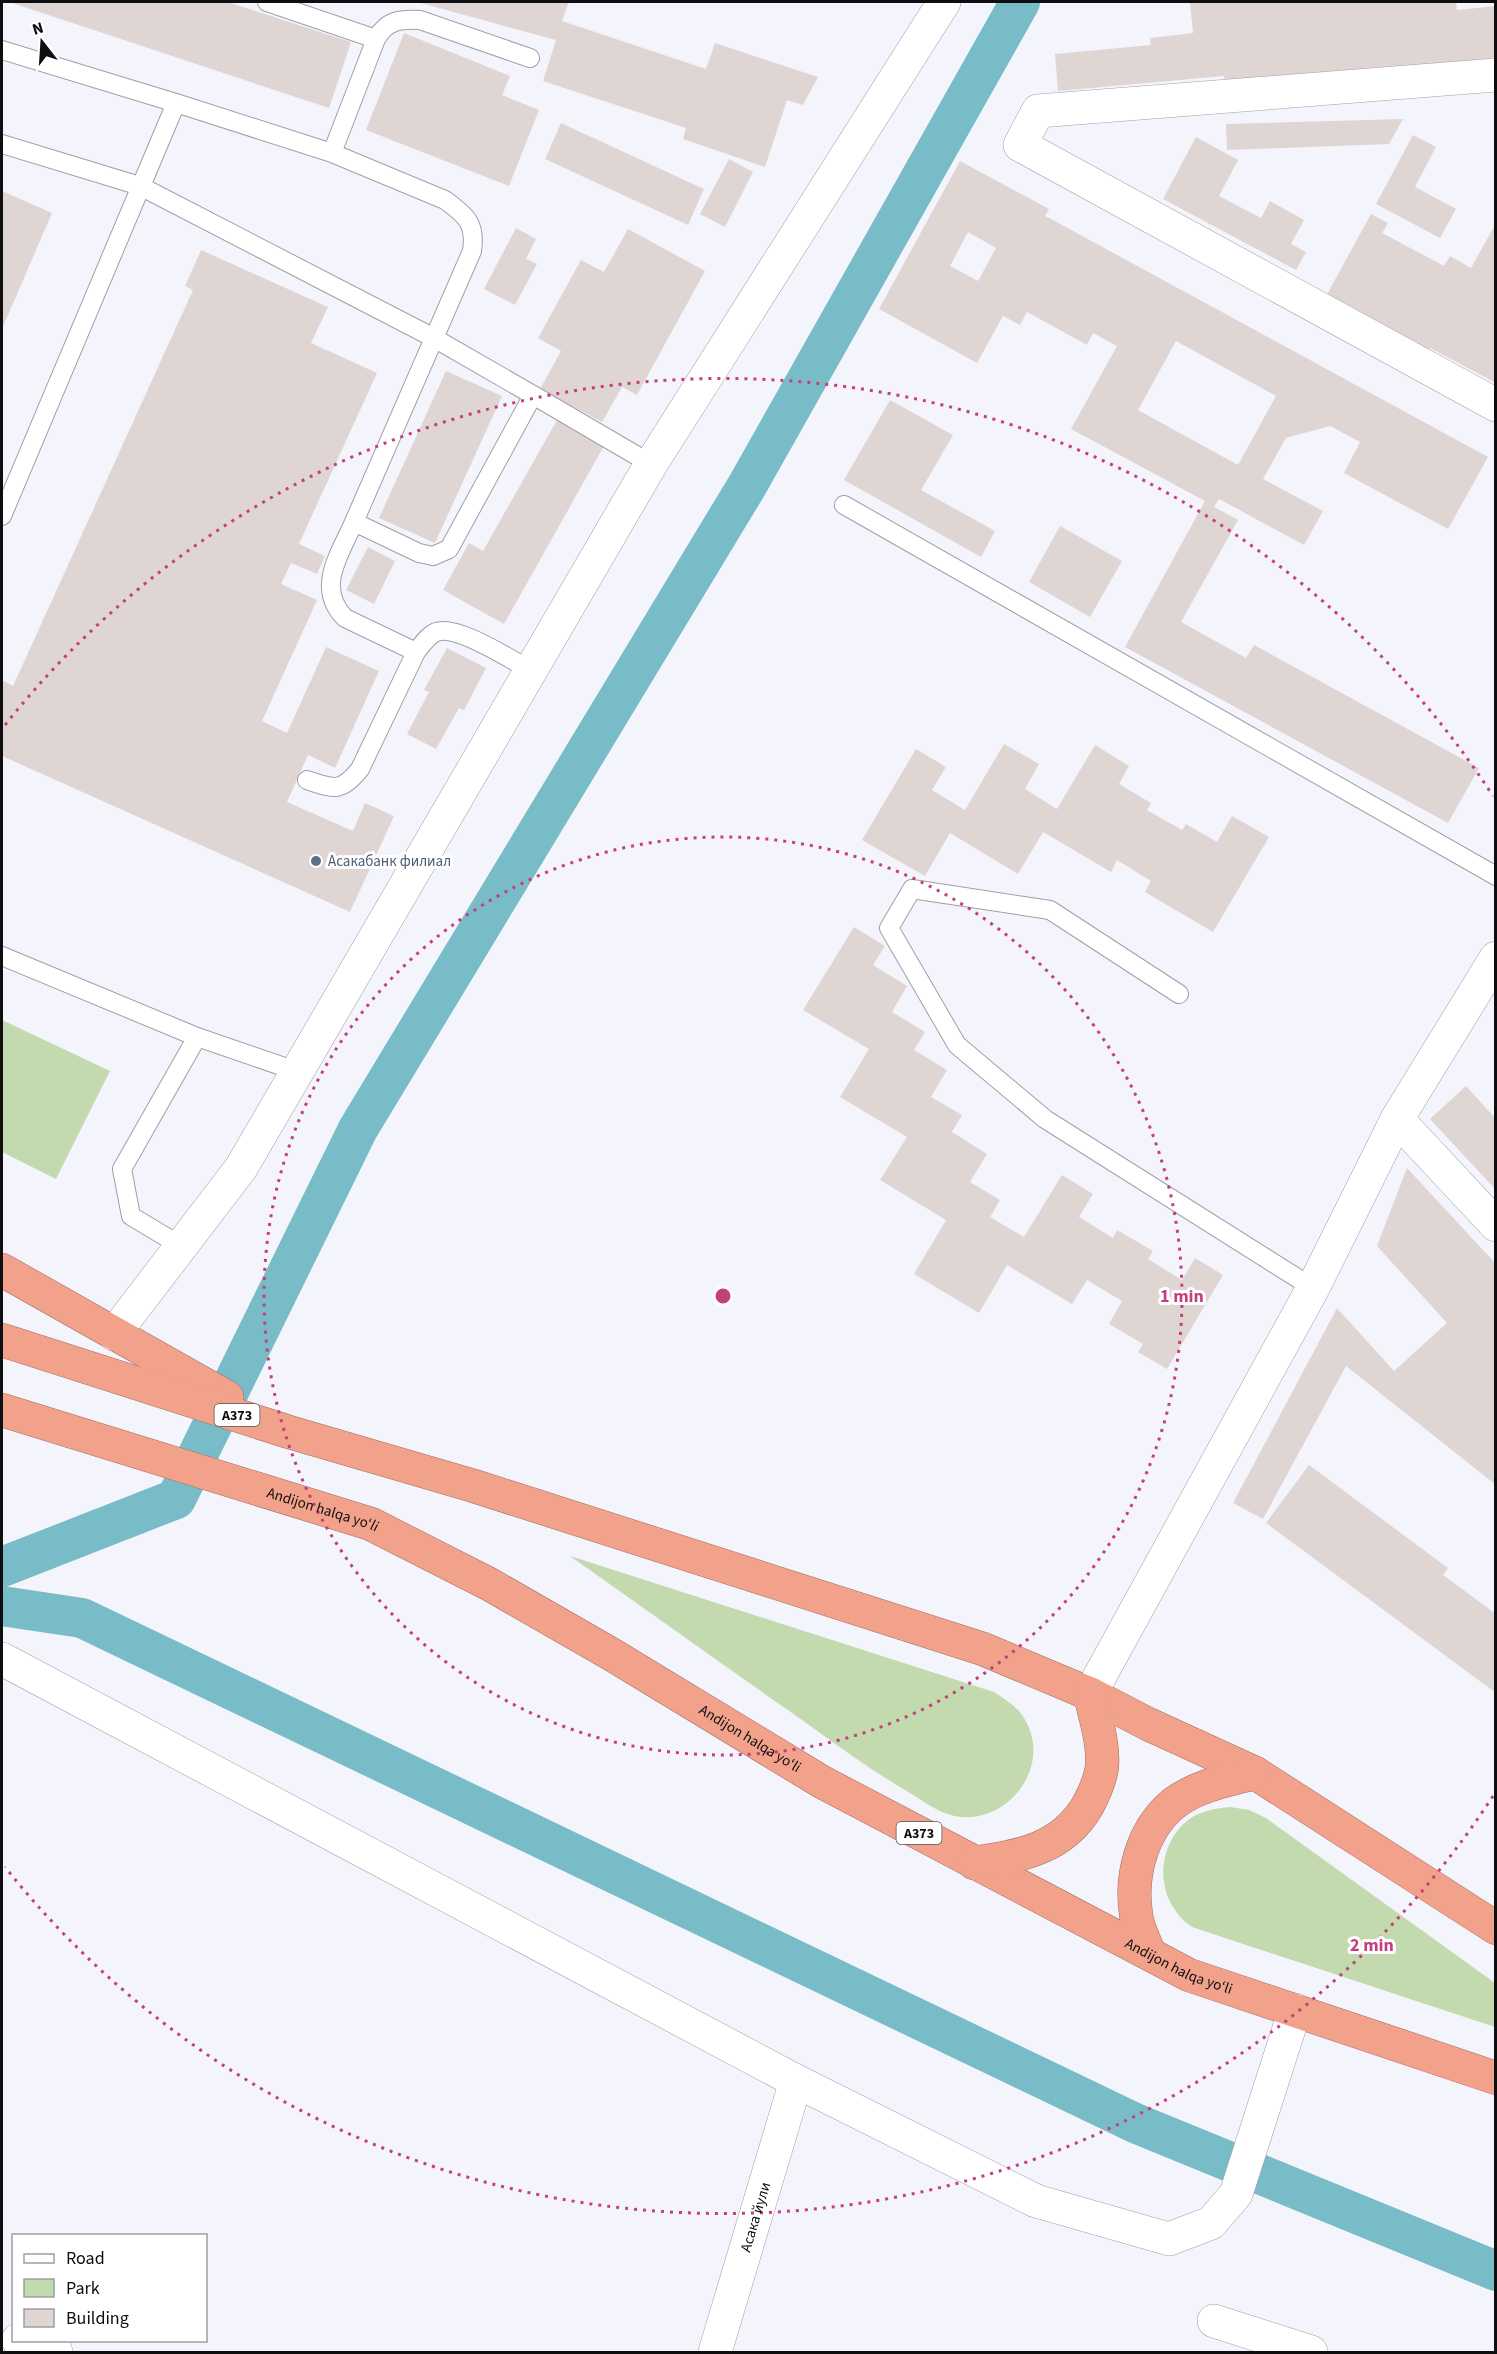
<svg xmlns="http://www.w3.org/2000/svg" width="1497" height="2354" font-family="'Source Sans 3',sans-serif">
<rect width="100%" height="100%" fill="#f4f4fc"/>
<path fill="#c2daae" d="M2,1020L110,1071L56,1179L2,1152Z
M570,1556L994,1692C1004,1699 1015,1705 1022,1715C1059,1768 999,1837 942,1812C931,1807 920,1799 910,1793C874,1772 839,1747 805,1722C726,1667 648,1611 570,1556Z
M1230,1807L1249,1810L1266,1818L1495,1983V2027L1192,1927C1187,1923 1181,1919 1178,1914C1153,1884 1161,1836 1194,1816C1206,1810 1218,1808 1230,1807Z"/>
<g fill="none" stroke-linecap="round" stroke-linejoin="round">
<path stroke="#78bcc8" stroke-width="40" d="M2,1567L176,1499L358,1129L748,484L1020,2
M2,1606L82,1618L1135,2123L1496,2271"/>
</g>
<path fill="#dfd6d3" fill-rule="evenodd" d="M9,2H228L351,42L329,108Z
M417,2H569L562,21L706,69L715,43L818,77L803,105L787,100L765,167L683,139L686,128L543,81L556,40Z
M1190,2H1456L1457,10L1496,6V58L1225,83L1224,76L1058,91L1055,54L1151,45L1150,38L1193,33Z
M404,33L510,76L502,95L539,110L509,186L366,130Z
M1403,119L1389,144L1227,150L1226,124Z
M561,123L704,189L688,225L545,159Z
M1413,135L1436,147L1415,187L1456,209L1440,238L1376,204Z
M1196,137L1238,160L1219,196L1261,218L1270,201L1304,220L1291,244L1306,252L1296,270L1163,199Z
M729,159L753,172L725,227L700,214Z
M960,161L1049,209L1045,216L1051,219L1488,457L1448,529L1344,473L1360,442L1330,426L1286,438L1263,479L1323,511L1304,545L1219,499L1214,507L1238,520L1181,622L1246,658L1254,645L1479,768L1448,823L1125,647L1205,501L1071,429L1117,346L1093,333L1087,345L1027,312L1020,325L1003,316L977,363L879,309ZM968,232L996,248L978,281L950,266ZM1176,341L1276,396L1238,465L1138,410Z
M2,191L52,213L2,329Z
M1371,214L1388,223L1382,233L1444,266L1450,256L1471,268L1496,223V383L1430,348L1427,353L1325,298Z
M516,228L536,239L526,259L537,264L515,305L484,289Z
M628,229L705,271L637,395L622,387L602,422L540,389L561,351L538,338L581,260L604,272Z
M201,250L328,307L311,343L377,373L299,544L325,556L317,574L291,563L281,584L317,600L262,721L287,733L326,647L379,671L335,768L308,755L287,802L353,831L365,803L394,816L350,912L2,756V680L13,686L193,290L185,286Z
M446,371L502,396L435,543L379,518Z
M890,400L953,435L921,490L995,531L981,557L844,480Z
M557,420L604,446L504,624L443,590L469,543L483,551Z
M1060,526L1122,561L1090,617L1029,582Z
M368,547L395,561L374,604L346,590Z
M447,648L486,668L464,710L459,708L436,749L407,734L429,692L424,690Z
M1004,744L1039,764L1025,789L1057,809L1095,745L1129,766L1119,784L1151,803L1147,810L1182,830L1186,824L1217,842L1232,816L1269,837L1213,932L1145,892L1151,881L1117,860L1111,872L1043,832L1018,874L950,833L925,876L862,840L916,749L946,767L932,790L965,810Z
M854,927L885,946L873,965L907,986L892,1012L925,1032L914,1050L947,1070L931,1097L962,1115L952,1132L987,1154L970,1182L1000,1200L990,1217L1024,1237L1062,1175L1093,1194L1079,1217L1113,1238L1117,1230L1153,1251L1148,1259L1182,1280L1195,1258L1223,1275L1167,1369L1138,1352L1143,1344L1109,1324L1122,1301L1087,1280L1072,1304L1007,1265L979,1313L914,1274L946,1220L880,1180L907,1137L840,1097L869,1049L803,1010Z
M1466,1086L1496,1119V1190L1430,1119Z
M1407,1168L1496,1264V1485L1346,1366L1263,1519L1233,1503L1337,1308L1394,1371L1447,1323L1377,1246Z
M1309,1465L1448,1568L1443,1575L1496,1614V1693L1266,1523Z"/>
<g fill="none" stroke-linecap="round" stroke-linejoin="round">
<g stroke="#a09fa7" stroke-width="20">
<path id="lane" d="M267,2L376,39
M2,50L176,103
M2,144L140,186L434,338L533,395
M332,153L376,39C387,20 400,19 420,20L530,58
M844,505L1496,876
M2,516L176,103L332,153L445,200C467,216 476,224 472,251L354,522L419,553L433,556L449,549L533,395L651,464
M354,522C340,554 315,588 345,618L416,652
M307,780C333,789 341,793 360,769L416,652C422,645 427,636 436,632C457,624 511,660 532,671
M2,956L197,1037L299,1072
M1179,994L1050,910L912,889L889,928L957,1045L1045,1119L1313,1288
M181,1246L131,1216L122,1169L197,1037"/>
</g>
<g stroke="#a09fa7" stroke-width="34">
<g id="street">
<path d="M1496,75L1038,111L1020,145L1496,405"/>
<path d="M1397,1119L1496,1225"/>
<path d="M114,1334L241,1168L651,464L944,2"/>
<path d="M2,1659L796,2081L1036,2201L1169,2239L1211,2223L1236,2194L1295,2010"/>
<path d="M1090,1694L1313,1288L1397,1119L1496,958"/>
<path d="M1214,2321L1311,2352"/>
<path d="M18,2340L56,2352"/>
<path id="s1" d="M715,2352L796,2081"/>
</g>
</g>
<g stroke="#a26e5f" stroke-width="34">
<g id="highway">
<path d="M2,1270L227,1397"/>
<path d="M2,1340L289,1432L474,1486L983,1649L1090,1694L1148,1724L1255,1773L1496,1928"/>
<path id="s2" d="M2,1410L371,1524L489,1584L611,1654L822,1782L1189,1975L1496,2078"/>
<path d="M974,1863C1020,1856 1063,1849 1088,1805C1094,1794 1100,1780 1102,1767C1104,1743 1095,1717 1090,1694"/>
<path d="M1149,1953C1145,1941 1137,1927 1136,1914C1130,1875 1142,1830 1173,1804C1196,1786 1228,1780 1255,1773"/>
</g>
</g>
<use href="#lane" stroke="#fff" stroke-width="18"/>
<use href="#street" stroke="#fff" stroke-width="33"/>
<use href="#highway" stroke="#f2a28a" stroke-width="33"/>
</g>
<g fill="none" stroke="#c53e7d" stroke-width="3" stroke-dasharray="3 6">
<circle cx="723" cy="1296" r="459"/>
<path d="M1493 1796A918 918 0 0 1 5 1867M5 725A918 918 0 0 1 1493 796"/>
</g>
<circle fill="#5c6f8a" stroke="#fff" stroke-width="2" cx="316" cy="861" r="6"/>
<g text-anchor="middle" stroke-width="6" stroke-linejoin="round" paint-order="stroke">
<g fill="#fff" stroke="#565658" stroke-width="1.5">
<rect x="214.5" y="1404" width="45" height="22" rx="4.5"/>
<rect x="896.5" y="1822" width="45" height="22" rx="4.5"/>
</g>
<g font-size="14" font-weight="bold" fill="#0e0e10">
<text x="237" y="1420">A373</text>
<text x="919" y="1838">A373</text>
</g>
<g font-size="15" fill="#4e5e75" stroke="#fff" text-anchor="start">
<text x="328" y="866">Асакабанк филиал</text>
</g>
<g font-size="15" fill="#0e0e10" stroke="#fff">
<text dy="5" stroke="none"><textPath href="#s2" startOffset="336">Andijon halqa yo‘li</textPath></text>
<text dy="5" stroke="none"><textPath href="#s2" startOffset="822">Andijon halqa yo‘li</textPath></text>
<text dy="5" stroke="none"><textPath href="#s2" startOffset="1308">Andijon halqa yo‘li</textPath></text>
<text dy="5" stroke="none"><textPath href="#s1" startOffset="141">Асака йули</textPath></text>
</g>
</g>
<circle cx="723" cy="1296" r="9" fill="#c53e7d" stroke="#fff" stroke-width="3"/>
<g font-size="18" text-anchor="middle" font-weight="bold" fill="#c53e7d" stroke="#fff" stroke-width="6" stroke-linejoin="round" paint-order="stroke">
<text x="1182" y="1302">1 min</text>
<text x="1372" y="1951">2 min</text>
</g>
<rect width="1497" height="2354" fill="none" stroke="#0e0e10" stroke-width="6"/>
<rect x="12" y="2234" width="195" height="108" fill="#ffffff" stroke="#9f9f9f" stroke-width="1.5"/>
<rect x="24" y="2254" width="30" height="9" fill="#ffffff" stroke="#9f9f9f" stroke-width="1.5"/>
<text x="66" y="2264" font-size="18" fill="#0e0e10">Road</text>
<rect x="24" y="2279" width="30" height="18" fill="#c2daae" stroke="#9f9f9f" stroke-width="1.5"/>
<text x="66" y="2294" font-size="18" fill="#0e0e10">Park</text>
<rect x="24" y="2309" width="30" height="18" fill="#dfd6d3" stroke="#9f9f9f" stroke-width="1.5"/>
<text x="66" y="2324" font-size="18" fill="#0e0e10">Building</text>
<g transform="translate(42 42) rotate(343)" stroke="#ffffff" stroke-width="4.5" paint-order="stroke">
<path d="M0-4.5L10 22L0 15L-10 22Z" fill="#0e0e10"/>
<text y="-9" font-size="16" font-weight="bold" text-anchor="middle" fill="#0e0e10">N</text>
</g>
</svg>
